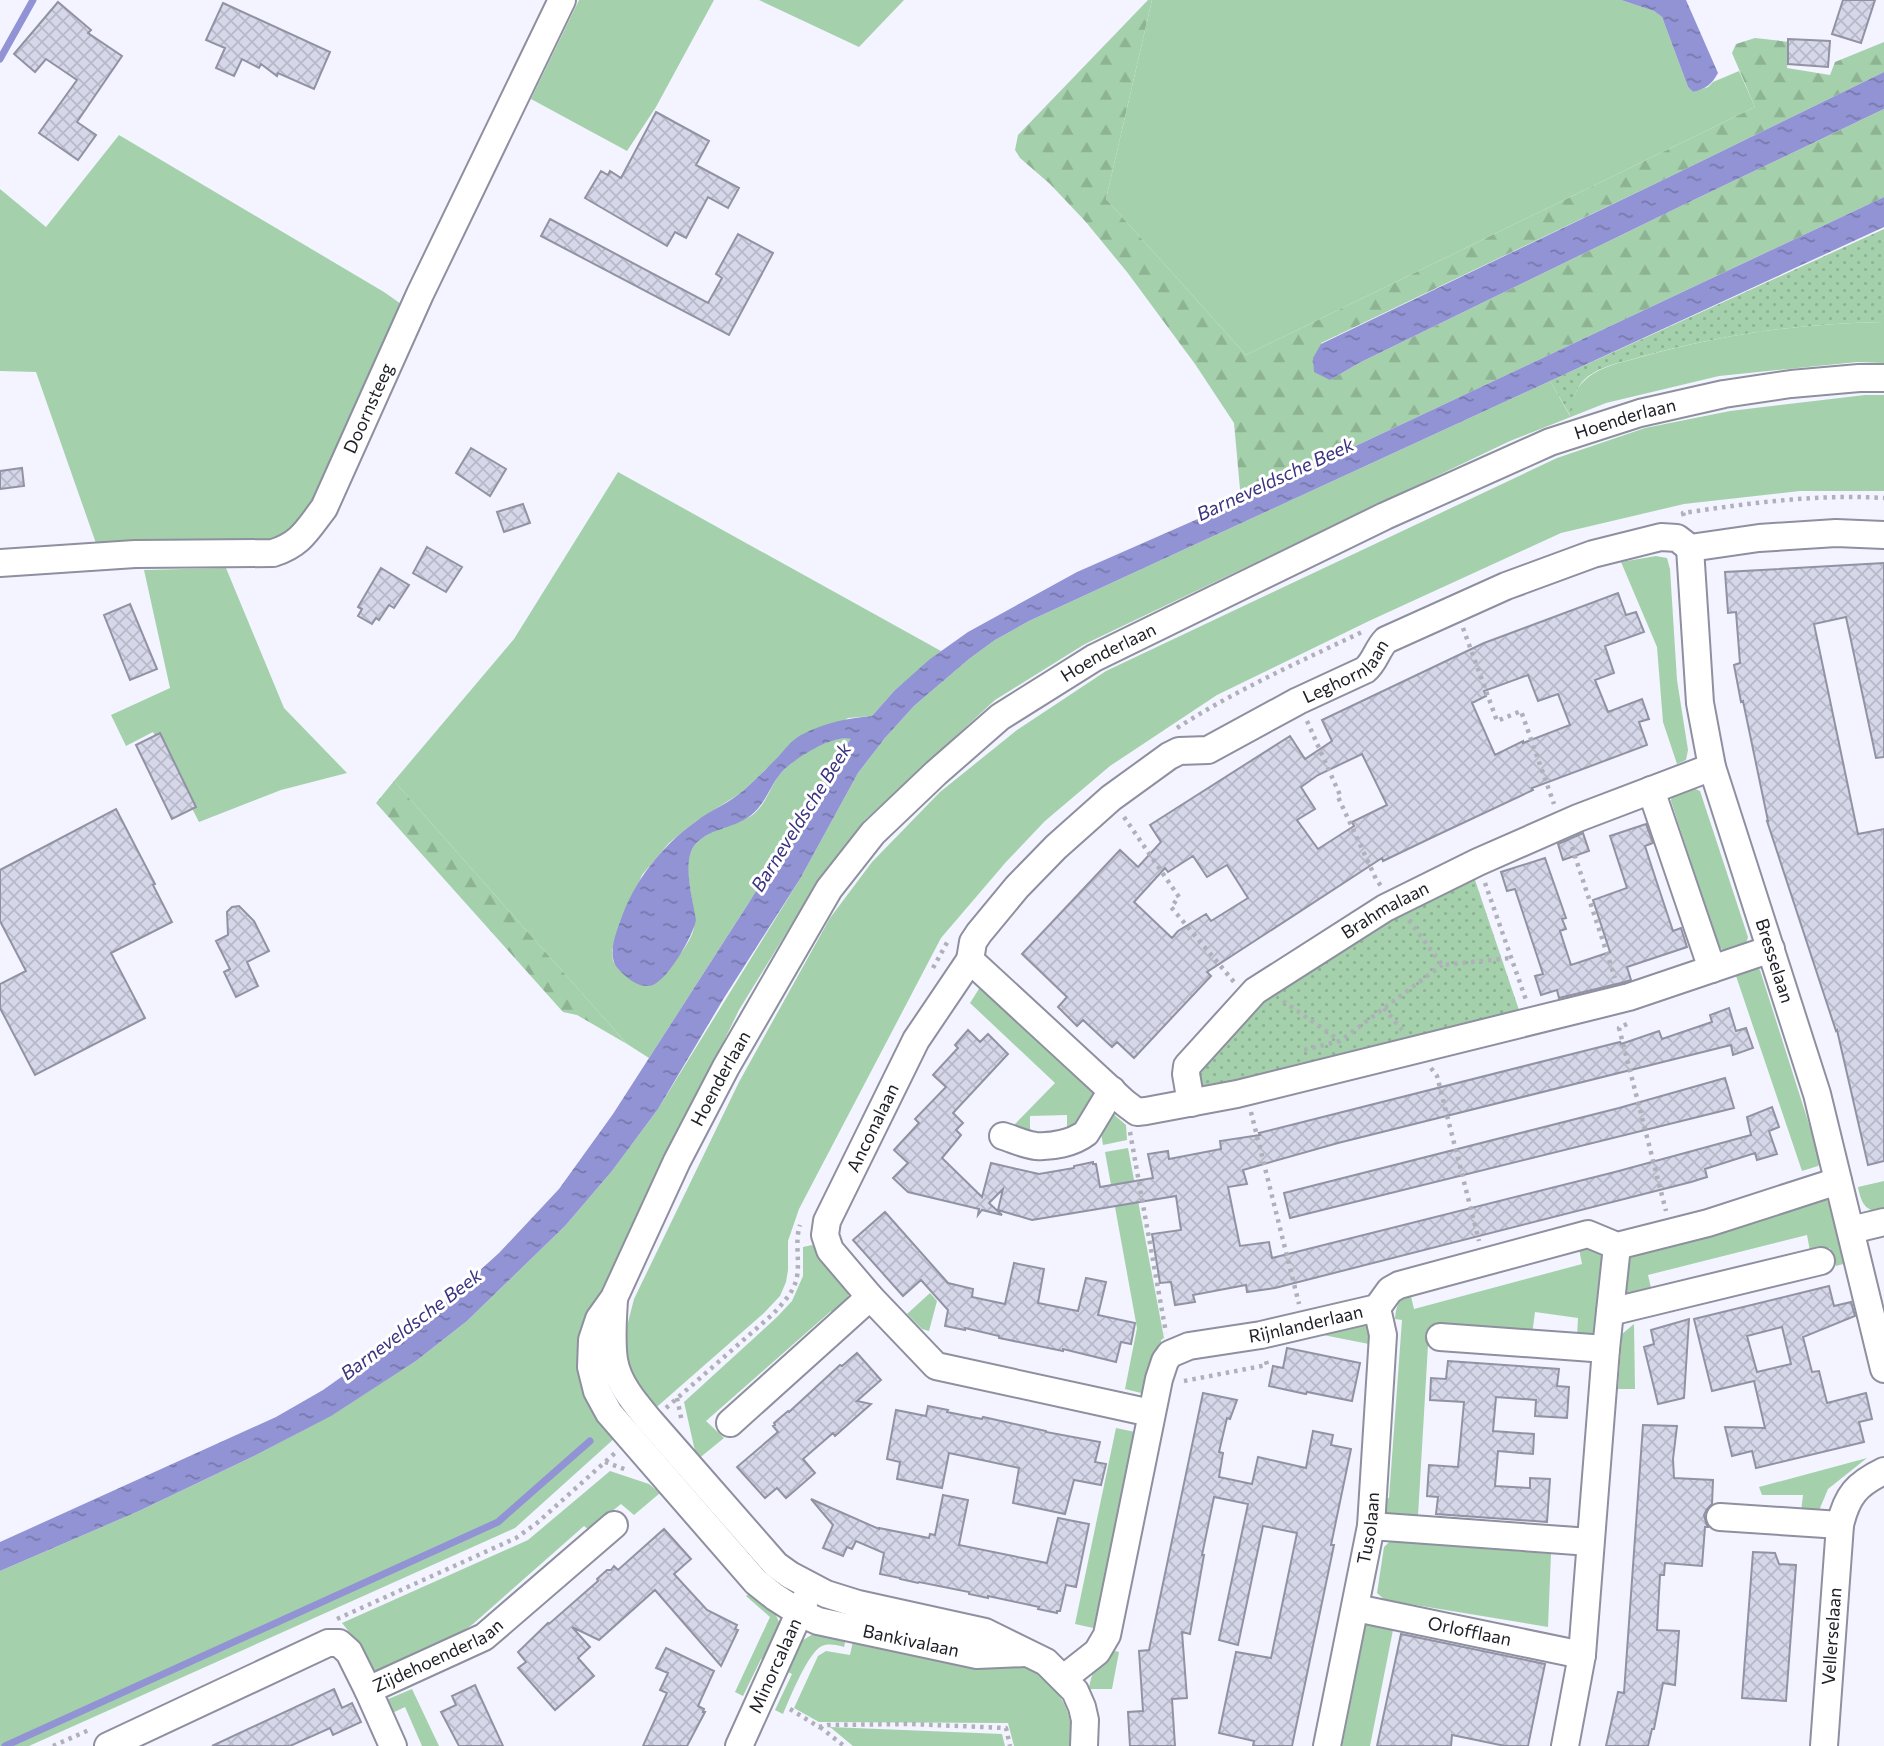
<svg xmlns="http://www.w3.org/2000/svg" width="1884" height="1746" font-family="Commissioner,sans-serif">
<defs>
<pattern id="forest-firs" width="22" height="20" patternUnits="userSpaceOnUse" patternTransform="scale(1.75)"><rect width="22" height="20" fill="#a4d1ab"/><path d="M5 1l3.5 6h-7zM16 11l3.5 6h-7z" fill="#8db393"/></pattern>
<pattern id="park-dots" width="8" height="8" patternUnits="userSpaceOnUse" patternTransform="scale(1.75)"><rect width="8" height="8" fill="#a4d1ab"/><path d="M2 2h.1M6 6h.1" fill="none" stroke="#8db393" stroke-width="1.8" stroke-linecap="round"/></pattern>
<pattern id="water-ripples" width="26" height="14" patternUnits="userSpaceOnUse" patternTransform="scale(1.75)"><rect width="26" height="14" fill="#9293d4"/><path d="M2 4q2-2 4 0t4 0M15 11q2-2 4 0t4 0" fill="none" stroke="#7778ac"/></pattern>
<pattern id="building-cross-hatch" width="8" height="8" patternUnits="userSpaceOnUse" patternTransform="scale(1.75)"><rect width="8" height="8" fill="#d6d7e9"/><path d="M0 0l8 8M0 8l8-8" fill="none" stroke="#b7b8c8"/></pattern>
</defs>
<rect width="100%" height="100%" fill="#f3f4ff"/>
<path fill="#a4d1ab" d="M579,0H714L656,107L627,151L531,99Z
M759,0H904L859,47Z
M1152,0H1621L1654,11L1662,17L1688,87L1693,92L1708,87L1713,82L1739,71L1755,107L1246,355L1106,199Z
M119,135L384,292L404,306L362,402L307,511L279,540L98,549L36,372L0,371V189L46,227Z
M1884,322V363L1857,362L1719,376L1606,403L1510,441L1085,644L995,700L865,820L823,873L739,1010L622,1249L598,1305L616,1437L515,1528L29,1746H0V1571L139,1511L254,1456L330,1416L416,1361L467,1321L565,1226L612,1171L658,1109L800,879L858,773L885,738L914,706L969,659L995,640L1029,621L1550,381L1570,416C1573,405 1574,390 1583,382C1599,366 1620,363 1641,357C1720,335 1802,323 1884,322Z
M1865,395H1884V491H1800L1684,504L1561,533L1369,621L1217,695L1110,766L1045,821L1006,862L941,938L799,1209L788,1241V1270L786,1282L780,1296L764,1313L651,1412L627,1367L625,1334L634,1299L739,1082L830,918L872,862L940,792L1017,730L1106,671L1557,458L1645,428L1730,411Z
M618,472L941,651L894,691L872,716L848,718L767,768L741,793L696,821L669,843L642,875L612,950L613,961L619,970L664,975C673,963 694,940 694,925C696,903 680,866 694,846C707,829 733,827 751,816C766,806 770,786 781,773C793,759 834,733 852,739L841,753L748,904L649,1058L627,1044L394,781L514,639Z
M1656,556L1667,558L1670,569L1677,680L1688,750L1686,760L1677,764L1663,722L1657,647L1621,562Z
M226,568L284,708L347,773L281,790L199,822L153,732L126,746L111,715L170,688L144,570Z
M1691,787L1700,791L1748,937L1746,944L1725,952L1719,947L1671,801L1672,793Z
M1756,967L1760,970L1821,1162L1818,1166L1802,1171L1735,973Z
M982,984L1095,1091L1081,1124L1067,1131V1115L1030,1116V1133L1023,1131L1014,1125L1055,1083L970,1003Z
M1111,1112L1126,1125L1127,1140L1103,1145L1100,1127Z
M1128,1148L1164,1338L1161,1340V1347L1145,1394L1125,1389L1137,1328L1105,1152Z
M1884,1181V1210C1866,1214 1861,1203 1858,1187Z
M1818,1197L1826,1199L1833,1207L1847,1263L1836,1266L1830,1248L1810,1251L1807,1235L1648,1275L1652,1292L1629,1295L1625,1293L1626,1260L1633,1252Z
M812,1245L847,1286C852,1301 845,1305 836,1316L831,1311L706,1421L724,1438L697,1460L684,1402L777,1317L792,1301L803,1276V1247Z
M1589,1246L1603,1254L1605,1260L1597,1323L1593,1333L1582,1338L1577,1337L1578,1318L1535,1312L1532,1335L1429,1328L1418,1516L1413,1521L1388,1518L1382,1510L1381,1500L1389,1498L1402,1320L1395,1319C1396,1305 1399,1299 1410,1292L1414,1309L1582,1264L1579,1249Z
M930,1293L937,1301L929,1331L922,1329L907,1314Z
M1364,1324L1369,1328L1374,1345L1313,1333Z
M1634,1324L1635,1389H1618L1622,1334Z
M1116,1428L1140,1433L1098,1629L1075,1624Z
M1867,1458L1828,1489L1818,1513L1801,1512L1803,1495H1762L1759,1487Z
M610,1471L649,1484L660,1493L634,1515L621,1504L589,1530L584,1526L473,1624L448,1642L388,1671L375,1670L368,1665L354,1638L342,1623L528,1540Z
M1390,1541L1551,1554L1548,1627L1385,1600L1377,1593L1384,1547Z
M751,1592L774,1611L780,1624L767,1661L761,1659L743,1696L735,1692L770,1617L746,1596Z
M1366,1625L1393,1630L1370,1746H1342Z
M813,1634H820L846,1639L844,1647C837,1645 829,1643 822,1646C808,1652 790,1698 783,1714L775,1710L792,1674L786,1671L800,1642Z
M853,1641L1019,1664C1055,1681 1073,1705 1073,1746H1014L1008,1723L819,1722L794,1708L818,1656L826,1651L850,1655Z
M1115,1651L1119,1652L1112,1689H1089C1092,1667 1099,1665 1115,1651Z
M412,1689L439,1746H422L405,1707L388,1715L386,1700Z
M830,1727L1002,1734L1005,1746H853Z"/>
<path fill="url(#forest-firs)" d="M1148,0H1152L1106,199L1246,355L1755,107L1732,53L1736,44L1755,38L1790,42L1787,68L1830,75L1835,62L1884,42V72L1665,179L1321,343L1330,380L1359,363L1683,205L1884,109V197L1241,500L1234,423L1195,364L1127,272L1085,221L1050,184L1020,158L1015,150L1018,135Z
M394,781L627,1044L577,1015L563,1012L376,803Z"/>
<path fill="url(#park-dots)" d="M1884,229V322C1802,323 1720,335 1640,357C1620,363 1597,366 1582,382C1574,391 1573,406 1571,417L1550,381Z
M1474,877L1520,1013L1208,1088L1198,1082V1072L1257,1003L1397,915Z"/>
<path fill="url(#water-ripples)" d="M1621,0H1686L1718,73C1712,84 1706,89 1693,92L1688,87L1662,17L1654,11Z
M1884,72V109L1683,205L1359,363L1330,380L1314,372L1313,358L1321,344L1665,179Z
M1884,197V227L1029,621L995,640L969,659L914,706L885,738L858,773L800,879L724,998L658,1109L612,1171L565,1226L467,1321L416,1361L331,1416L254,1456L139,1511L0,1571V1542L276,1417L323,1390L436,1310L499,1253L559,1189L613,1114L748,904L841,753L851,739C834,733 792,760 781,773C770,786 765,805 750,816C733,829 708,828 694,846C682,863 693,900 696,920C693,936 669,978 653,985C645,988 635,984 628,978C622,973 614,967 613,958C611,946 616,933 620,922C634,881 660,848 695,822C710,810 730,803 744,790C756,779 767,768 778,757C785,749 792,740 801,735C824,723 847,718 872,716L894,691L930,659L968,632L1077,572L1241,500Z"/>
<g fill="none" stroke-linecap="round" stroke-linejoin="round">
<path stroke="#9293d4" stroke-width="7" d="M0,59L33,0
M5,1746L498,1522L590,1441"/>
</g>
<path fill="url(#building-cross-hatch)" stroke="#9193a4" stroke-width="2" fill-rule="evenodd" d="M1843,0H1875L1861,43L1832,34Z
M58,2L91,30L88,33L122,56L77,122L96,135L78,160L39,133L77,80L46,59L35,72L14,54Z
M223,3L330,52L314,89L278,73L277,76L261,64L259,68L242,59L234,76L216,68L225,48L206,40Z
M1788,39L1830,41L1828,67L1788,64Z
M656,112L709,141L696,165L739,188L728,208L708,197L686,238L675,232L667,246L585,198L601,171L608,175L610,171L621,178Z
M550,219L708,303L722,278L716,274L738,234L773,253L729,335L541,236Z
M471,448L506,469L490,496L456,473Z
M22,468L24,486L0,489V471Z
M523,504L530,523L504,532L497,512Z
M427,547L462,567L446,592L413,573Z
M1884,563V757L1876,758L1846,617L1814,624L1858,834L1884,829V1161L1868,1165L1837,1030L1836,1031L1767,821H1768L1743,701L1741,702L1734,665L1740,663L1736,612L1728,613L1725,572Z
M381,568L409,585L394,608L389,605L379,620L376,618L372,624L358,616L362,609L358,607Z
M1618,593L1626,615L1636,612L1644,632L1605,646L1614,673L1595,680L1608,712L1642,699L1649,719L1639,722L1647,745L1532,788L1533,790L1433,837L1383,861L1382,858L1207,972L1211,976L1134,1058L1117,1042L1112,1047L1083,1020L1077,1026L1058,1007L1067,997L1022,954L1120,850L1138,867L1161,842L1150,825L1290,736L1305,759L1332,741L1322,720L1484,643ZM1528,675L1538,701L1558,694L1570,725L1523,743V741L1495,755L1472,703L1486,696L1484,691ZM1362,754L1387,805L1352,822L1354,826L1318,849L1297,820L1315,809L1301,787L1318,775ZM1193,856L1207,877L1227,865L1248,898L1211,921L1206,914L1178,931L1172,938L1134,902L1165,868L1168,872Z
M130,604L157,669L130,680L104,615Z
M160,733L196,807L172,819L136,745Z
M116,809L155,884L153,885L172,922L111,953L145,1018L35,1075L0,1008V984L26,971L0,921V870Z
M1646,824L1653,843L1645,846L1656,880L1673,931L1681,928L1687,947L1627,967L1631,980L1625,982L1559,998L1557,990L1541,995L1535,976L1543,974L1515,889L1507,891L1501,872L1545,858L1566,918L1562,919L1566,929L1560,931L1571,965L1610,952L1593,900L1627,888L1610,836Z
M1583,833L1589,851L1563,860L1558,844Z
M239,906L254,921L269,951L247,962L258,986L236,997L224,972L230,969L216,941L228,935L227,912L232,907Z
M1729,1008L1736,1031L1746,1028L1753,1048L1733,1055L1731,1045L1338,1143L1243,1170L1247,1184L1228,1187L1240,1246L1269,1242L1272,1258L1615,1172L1751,1135L1747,1117L1772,1107L1779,1127L1769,1131L1777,1154L1757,1160L1755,1153L1705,1169L1707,1177L1691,1182L1275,1288L1247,1292L1246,1285L1193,1295L1195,1302L1175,1305L1171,1282L1160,1283L1152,1234L1181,1230L1176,1196L1032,1220L998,1210L1003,1189L989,1203L1002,1215L982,1210L978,1215L979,1209L908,1192L893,1178L908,1163L894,1150L919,1123L915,1119L946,1087L933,1075L958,1048L955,1045L968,1030L980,1042L988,1034L1008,1054L953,1113L963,1123L956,1130L961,1135L942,1158L982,1197L991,1163L1039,1174L1074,1168V1166L1093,1162V1164H1096L1100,1187L1153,1178L1148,1154L1168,1151L1169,1159L1221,1149L1220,1141L1260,1135L1259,1133L1295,1124L1584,1051L1620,1042L1621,1044L1659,1031L1662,1039L1712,1022L1710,1015Z
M1725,1078L1734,1108L1290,1218L1284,1193L1619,1108Z
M885,1212L948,1283L973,1289L972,1297L1005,1304L1014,1263L1044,1269L1038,1303L1078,1311L1086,1278L1106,1282L1098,1315L1135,1323L1131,1344L1121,1342L1116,1362L1063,1349V1351L999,1338V1336L965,1328V1330L945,1326L948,1310L921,1280L903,1296L853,1240Z
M1829,1286L1834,1306L1851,1302L1855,1316L1803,1337L1812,1372L1819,1371L1827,1403L1866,1393L1872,1419L1859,1422L1864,1442L1756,1468L1752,1451L1732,1456L1725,1427L1765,1428L1754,1381L1712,1391L1694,1319ZM1782,1327L1791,1364L1757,1372L1747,1336Z
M1689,1319L1684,1398L1658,1404L1644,1347L1654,1344L1651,1330Z
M1287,1348L1360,1363L1352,1401L1307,1392L1306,1394L1269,1386L1273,1366L1283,1368Z
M857,1353L881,1380L857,1401L871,1404L835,1436L833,1433L803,1459L815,1473L800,1486L786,1498L777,1488L765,1498L737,1467L778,1432L773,1426L775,1425L774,1423L788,1411L789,1412L840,1365L842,1366Z
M1448,1361L1559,1369L1557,1386L1569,1387L1567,1418L1535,1416L1536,1400L1496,1397L1493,1431L1534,1434L1533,1454L1498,1451L1495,1486L1530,1488V1478L1550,1479L1547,1522L1436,1514L1438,1497L1427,1496L1429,1465L1458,1467L1464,1402L1430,1400L1431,1378L1446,1379Z
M1203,1393L1237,1400L1230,1419L1227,1418L1219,1452L1223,1453L1219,1477L1252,1484L1258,1457L1306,1468L1313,1431L1333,1435L1331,1445L1351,1449L1331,1545H1334L1292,1746H1253L1254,1741L1219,1733L1236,1652L1271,1658L1297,1533L1263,1526L1238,1645L1219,1640L1248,1504L1214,1497L1202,1555H1204L1190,1634L1182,1632L1187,1698L1172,1699L1175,1746H1130L1128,1712L1143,1711L1139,1651L1149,1650Z
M928,1406L948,1410L947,1412L982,1419L983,1417L1046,1431V1432L1100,1442L1095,1462L1106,1464L1101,1485L1074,1480L1065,1514L1013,1503L1019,1468L949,1453L942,1488L897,1479L900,1462L887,1459L896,1410L926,1416Z
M1643,1425L1677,1426L1673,1459L1674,1478L1713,1480L1712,1504L1707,1509L1704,1515L1706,1523L1708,1527H1705L1702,1566L1665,1563L1664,1575H1660L1657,1630L1679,1631L1675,1685L1663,1683L1654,1729H1652L1648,1746H1606L1618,1692L1624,1693Z
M943,1495L968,1500L959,1545L1047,1563L1058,1518L1089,1524L1076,1587L1066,1585L1060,1611H1057V1613L1038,1609L1039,1607L988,1596V1598L969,1594V1592L919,1582L918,1583L900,1579V1578L880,1574L884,1553L856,1541L852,1549L847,1547L843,1556L823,1548L833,1525L811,1499L879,1529V1528L929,1538L930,1534L935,1535Z
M664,1529L691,1559L674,1574L707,1610L737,1625L735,1629L738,1630L721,1666L655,1590L599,1640L572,1627L590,1647L578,1658L594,1676L555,1710L518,1668L526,1662L518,1652L548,1623L549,1624L598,1581L597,1579L607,1570H611L614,1566L618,1570Z
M1753,1552L1775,1553L1779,1564L1796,1565L1786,1701L1742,1698Z
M1401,1634L1545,1664L1528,1746H1505L1452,1735L1451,1746H1377Z
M666,1648L714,1671L698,1706L704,1709L703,1712H705L687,1746H643L667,1693L660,1690L668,1673L656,1668Z
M475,1685L479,1694L503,1746H459L441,1712L456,1705L452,1696Z
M334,1689L342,1708L352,1703L361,1722L333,1735L330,1728L290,1746H212Z"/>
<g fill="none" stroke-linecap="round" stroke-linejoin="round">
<g stroke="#8e8f9f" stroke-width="30">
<g id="minor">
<path id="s1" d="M1690,548L1700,703L1712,767L1817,1094L1884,1369"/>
<path id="s2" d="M0,563L135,554L273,553C301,544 307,530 324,508L420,294L562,0"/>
<path d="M1651,790L1712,969"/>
<path id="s3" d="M970,960L973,942L979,933L1017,887L1056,847L1111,798L1169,756L1179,751L1208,750L1298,701L1365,670C1375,662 1377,649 1386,640L1506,586L1593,554L1661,537L1677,538L1690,548L1759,538L1836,533L1884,535"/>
<path d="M970,960L1125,1103L1137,1112L1146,1111L1237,1094L1629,997L1771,949"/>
<path d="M970,960L916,1040L827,1221L825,1235L830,1250L870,1297L936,1366L1151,1413"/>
<path id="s4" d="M1191,1103L1186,1074L1187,1066L1255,991L1385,908L1478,862L1578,818L1712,767"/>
<path d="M1003,1136C1013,1139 1025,1145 1036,1146C1052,1147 1073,1143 1086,1133L1112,1090"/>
<path d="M1851,1230L1884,1222"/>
<path d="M614,1299C613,1319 611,1340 614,1360C618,1384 635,1403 650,1421L776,1565L790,1575L826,1594L858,1604L985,1632L1046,1662L1075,1691L1082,1707L1085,1720L1084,1746"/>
<path d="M1610,1312L1821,1261"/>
<path d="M1440,1337L1606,1349"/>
<path d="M730,1423L870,1297"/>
<path d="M1720,1517L1840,1525"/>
<path d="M1371,1526L1590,1542"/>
<path id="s5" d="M1356,1608L1582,1655"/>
<path id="s6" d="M1026,1653L977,1655L818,1621L800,1613L775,1597L756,1582L609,1413L597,1391L591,1367L592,1340L599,1319L614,1298L677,1161L726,1067L829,889L873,833L936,773L1000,717L1094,658L1385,516L1550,442L1640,413L1724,394L1791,384L1859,378H1884"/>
<path id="s7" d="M1064,1678L1097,1652L1107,1635L1159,1379L1165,1361L1170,1354L1189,1346L1261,1335L1377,1308L1390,1290L1399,1285L1588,1234L1617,1246L1708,1223L1838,1181"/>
<path d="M368,1690L393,1746"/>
<path id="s8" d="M108,1746L328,1643H339L349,1652L368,1690L484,1637L614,1525"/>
<path id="s9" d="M739,1746L806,1598"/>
<path id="s10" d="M1327,1746L1371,1526L1383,1335L1377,1308"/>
<path d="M1565,1746L1582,1655L1606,1349L1617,1246"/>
<path id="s11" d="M1824,1746L1840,1525C1847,1495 1857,1484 1884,1471"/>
</g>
</g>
<path stroke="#afb0ba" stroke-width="4.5" stroke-dasharray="3.5 5" stroke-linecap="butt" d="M1684,516L1683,513C1750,503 1816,494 1884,498
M1463,628L1497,721L1521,711L1554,804
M1307,721L1340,795L1338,797L1376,879L1381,886
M1177,728C1236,690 1299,662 1362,632
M1124,817L1179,897L1171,907L1234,982
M1572,847L1615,978
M1485,883L1526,1000
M1409,920L1442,965L1511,958
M933,968L949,939
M1283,1001L1339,1040
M1384,1008L1402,1030
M1627,1024L1619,1028L1666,1211
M1304,1050L1340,1041L1442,965
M1431,1068L1437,1076L1479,1241
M1251,1112L1299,1304
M1130,1132L1166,1333
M1184,1381L1267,1365L1265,1357
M677,1398L682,1422
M666,1408L773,1314C782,1304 792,1294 796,1281C801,1263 794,1243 800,1225
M605,1462L627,1470
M337,1619L516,1538L537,1523L615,1453
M790,1709L819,1727L828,1725L910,1724L1006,1728L1010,1746
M820,1727L844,1746
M53,1746L89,1730"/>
<use href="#minor" stroke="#fff" stroke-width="26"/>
</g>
<g text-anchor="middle" stroke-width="6" stroke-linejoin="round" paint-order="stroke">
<g font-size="18" fill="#202127" stroke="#fff">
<text dy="6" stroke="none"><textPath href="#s2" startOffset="452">Doornsteeg</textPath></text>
<text dy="6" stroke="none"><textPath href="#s6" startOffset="2034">Hoenderlaan</textPath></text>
<text dy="6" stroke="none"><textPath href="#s6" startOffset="1466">Hoenderlaan</textPath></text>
<text dy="6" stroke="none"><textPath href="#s3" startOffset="490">Leghornlaan</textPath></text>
<text dy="6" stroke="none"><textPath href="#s4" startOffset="292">Brahmalaan</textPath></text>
<text dy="6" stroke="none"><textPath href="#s1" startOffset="424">Bresselaan</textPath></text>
<text dy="6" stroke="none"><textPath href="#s6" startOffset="878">Hoenderlaan</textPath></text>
<text transform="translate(873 1128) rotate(-64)" y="6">Anconalaan</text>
<text dy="6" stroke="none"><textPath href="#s7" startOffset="490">Rijnlanderlaan</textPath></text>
<text dy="6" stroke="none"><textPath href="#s10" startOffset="222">Tusolaan</textPath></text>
<text dy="6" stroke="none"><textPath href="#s5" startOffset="116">Orlofflaan</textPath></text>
<text dy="6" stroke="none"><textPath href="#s11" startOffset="110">Vellerselaan</textPath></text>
<text transform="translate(911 1641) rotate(12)" y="6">Bankivalaan</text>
<text dy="6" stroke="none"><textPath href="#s8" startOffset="388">Zijdehoenderlaan</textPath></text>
<text dy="6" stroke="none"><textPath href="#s9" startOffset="88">Minorcalaan</textPath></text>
</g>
<g font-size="19" font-style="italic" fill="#3a3380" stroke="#fff">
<text transform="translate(1275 479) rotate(-25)" y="7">Barneveldsche Beek</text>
<text transform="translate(801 817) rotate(-58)" y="7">Barneveldsche Beek</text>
<text transform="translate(411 1324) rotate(-37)" y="7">Barneveldsche Beek</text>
</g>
</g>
</svg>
